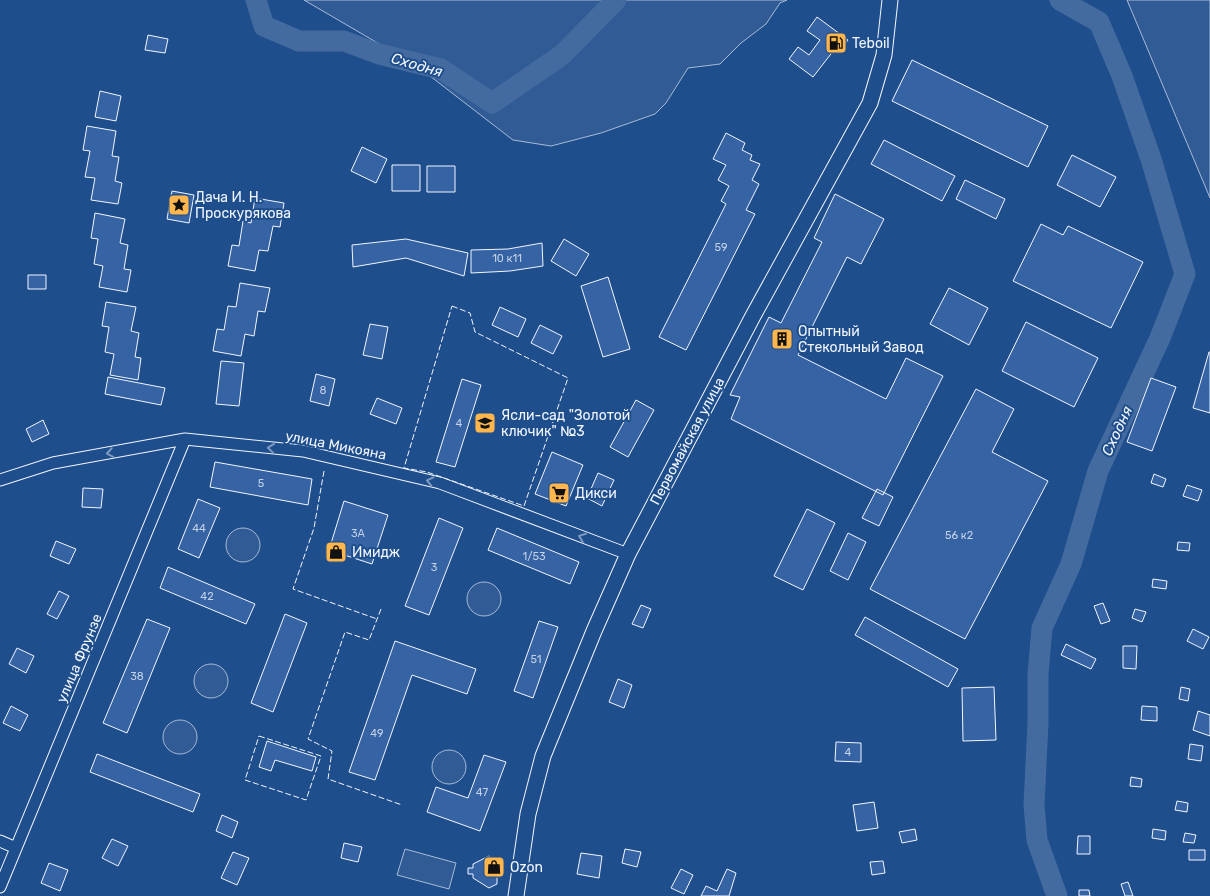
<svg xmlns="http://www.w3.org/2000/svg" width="1210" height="896" font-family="Rubik,sans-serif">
<rect width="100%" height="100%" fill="#1f4e8c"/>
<path fill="#305b95" stroke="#a8bbd7" d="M304,0H787L780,3L766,24L741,43L720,64L688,68L666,103L655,114L601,133L551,146L513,140L417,66Z
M1127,0H1210V198Z
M226 545a17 17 0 1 1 34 0a17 17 0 1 1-34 0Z
M467 599a17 17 0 1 1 34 0a17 17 0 1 1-34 0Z
M194 681a17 17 0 1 1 34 0a17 17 0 1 1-34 0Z
M163 737a17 17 0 1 1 34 0a17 17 0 1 1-34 0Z
M432 767a17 17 0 1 1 34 0a17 17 0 1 1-34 0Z
M405,849L456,863L449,889L397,875Z"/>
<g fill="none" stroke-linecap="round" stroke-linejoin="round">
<path stroke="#446ba0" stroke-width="21" d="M256,0L264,26L299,41H344L379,54L441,69L492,103L562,55L616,0
M1057,896L1037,840L1034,805L1038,723V674L1042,628L1071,564L1098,471L1160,338L1185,274L1151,159L1122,76L1099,22L1060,0"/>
</g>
<path fill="#3563a3" stroke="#f2f6ff" d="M817,17L848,40L838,53L834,50L813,77L789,59L798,47L809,55L820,40L807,31Z
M148,35L168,39L165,53L145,50Z
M912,60L1048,126L1028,167L892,101Z
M100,91L121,96L116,121L95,117Z
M87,126L116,131L112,156L119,157L115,181L122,183L118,204L91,200L95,178L85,177L90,151L83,150Z
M726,133L745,143L742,150L752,155L750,160L760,164L752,180L759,184L746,210L755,214L686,350L659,337L726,204L721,201L729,186L718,180L726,165L713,159Z
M884,140L955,176L942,201L871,164Z
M362,147L387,159L376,183L351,171Z
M1072,155L1116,177L1100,207L1057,185Z
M392,165H420V191H392Z
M427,166H455V192H427Z
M965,180L1005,199L996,219L956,199Z
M172,191L194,195L189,223L167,219Z
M835,194L884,219L861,264L847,257L798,355L886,399L906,358L943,376L883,495L731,419L740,397L730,395L769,317L781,323L822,242L814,238Z
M255,198L284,203L280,227L273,226L268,251L259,250L255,271L228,266L232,245L239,246L243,221L251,223Z
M95,213L125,219L120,243L128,245L124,269L131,270L127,292L99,287L103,266L94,264L98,239L91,238Z
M1041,224L1063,235L1068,226L1143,262L1111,328L1013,281Z
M406,239L468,253L464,276L406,258L353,267L352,245Z
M564,239L589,254L576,276L551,261Z
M542,243L543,266L510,271L471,273V250L508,249Z
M28,275H46V289H28Z
M608,277L630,349L603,357L581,286Z
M240,283L270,288L265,312L258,311L254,336L245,334L241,356L213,351L217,329L224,330L228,306L236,307Z
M949,288L988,308L969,345L930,324Z
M106,302L136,307L131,331L139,333L135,357L141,358L138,380L110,375L114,354L105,352L109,327L102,326Z
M500,307L526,319L518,337L492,325Z
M1026,322L1098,358L1074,407L1002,371Z
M370,324L388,327L382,359L363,355Z
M540,325L562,336L553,354L531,343Z
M1209,352H1210V413L1193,408Z
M221,361L244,363L239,406L216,404Z
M316,374L335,379L329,406L310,401Z
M108,377L165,388L161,405L105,394Z
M1151,378L1176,387L1152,451L1127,442Z
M462,379L481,385L455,467L436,462Z
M976,389L1014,409L992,452L1048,481L965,639L870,589Z
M377,398L402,408L396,424L370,414Z
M636,400L654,410L628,457L610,447Z
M43,420L49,434L32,442L26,429Z
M552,452L583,465L566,506L535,494Z
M215,462L312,479L308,505L210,487Z
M598,473L614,480L602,506L587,498Z
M1154,474L1166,479L1163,487L1151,483Z
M1187,485L1202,490L1198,501L1183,496Z
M83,488L103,489L101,508L82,507Z
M877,489L893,497L879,526L862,518Z
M198,499L220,508L199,558L178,549Z
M344,501L388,515L372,564L329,550Z
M807,509L835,523L803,590L774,576Z
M439,518L463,528L429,615L405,606Z
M497,528L579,562L570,584L488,550Z
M848,533L866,542L848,580L830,571Z
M56,541L76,549L69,564L50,556Z
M1178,542L1190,543L1189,551L1177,550Z
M168,567L255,604L246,624L160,588Z
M1153,579L1167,581L1166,589L1152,587Z
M59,591L69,596L57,619L47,614Z
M1103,603L1110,621L1101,624L1094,606Z
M641,605L651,609L643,628L632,624Z
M1135,609L1146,612L1142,622L1132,618Z
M285,614L307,623L273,712L251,703Z
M865,617L958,669L948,687L855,635Z
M147,619L170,628L127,733L103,723Z
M539,621L558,627L533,698L514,691Z
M1193,629L1209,637L1203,649L1187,641Z
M395,641L476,669L467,694L412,675L375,780L349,772Z
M1066,644L1096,659L1091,669L1061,655Z
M1123,646H1137L1136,669L1123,668Z
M17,648L34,656L26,673L9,664Z
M618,679L632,685L624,708L609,702Z
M994,687L996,740L963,741L962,688Z
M1181,687L1190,689L1188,701L1179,699Z
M11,706L28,715L20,731L3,723Z
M1142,706L1157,707V721L1141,720Z
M1198,711L1210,715V736L1193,730Z
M267,741L316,757L312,771L275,760L271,771L259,767Z
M836,742L861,743V762L835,761Z
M1190,744L1203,746L1201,761L1188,759Z
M97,754L200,794L193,812L90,772Z
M484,755L506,762L480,831L427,812L436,787L468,798Z
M1131,777L1142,779L1141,787L1130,786Z
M1177,801L1188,803L1187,812L1175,810Z
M874,802L878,828L857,831L853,805Z
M222,815L238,822L232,838L216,831Z
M915,829L917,840L902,843L899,832Z
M1153,829L1166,831L1165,840L1152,838Z
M1185,833L1196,835L1194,843L1183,842Z
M1078,836H1090V854H1077Z
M112,839L128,846L118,866L102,858Z
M344,843L362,847L358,862L341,858Z
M625,849L641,852L637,867L622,863Z
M1189,850H1205V860H1189Z
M233,852L249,858L237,885L221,878Z
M581,853L602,856L599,878L577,874Z
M489,856L497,862V884L489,888L473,878V874H468V868H473V864Z
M883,861L885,873L872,875L870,862Z
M49,863L68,870L60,891L41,883Z
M681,869L693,875L684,894L671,888Z
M727,869L736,873L729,896H701L706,886L717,891Z
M1128,882L1133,896H1125L1121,884Z
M1079,890H1089L1090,896H1079Z"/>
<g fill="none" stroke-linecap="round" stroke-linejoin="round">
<g stroke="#f2f6ff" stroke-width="13">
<path id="street" d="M0,480L53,463L185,439L303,451L440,483L628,554
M0,841L16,848
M0,887L185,439"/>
</g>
<g stroke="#f2f6ff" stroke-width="17">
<path id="secondary" d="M516,896L528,814L543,756L594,631L628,554L753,316L870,103L884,55L890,0"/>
</g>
<use href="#street" stroke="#1f4e8c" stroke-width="11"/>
<use href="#secondary" stroke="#1f4e8c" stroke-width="15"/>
<path stroke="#f2f6ff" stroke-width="1" stroke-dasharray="6 2.5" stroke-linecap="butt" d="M452,306L470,313L475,332L568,378L524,506L427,472L404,468Z
M324,471L314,528L293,589L377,619
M381,609L369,640L345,632L308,739L332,751L328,779L402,805
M259,736L321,756L306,800L245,780Z"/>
</g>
<defs><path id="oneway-chevron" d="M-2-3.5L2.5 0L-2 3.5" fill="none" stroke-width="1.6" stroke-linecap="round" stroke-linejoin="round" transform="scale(1.25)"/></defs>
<g stroke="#7e9ac0">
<use href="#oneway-chevron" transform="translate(271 448) rotate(-174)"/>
<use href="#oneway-chevron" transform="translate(110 453) rotate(170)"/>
<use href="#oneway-chevron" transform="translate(430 481) rotate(-167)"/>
<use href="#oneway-chevron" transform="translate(582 537) rotate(-159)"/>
</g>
<defs>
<g id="fuel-square" transform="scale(1.125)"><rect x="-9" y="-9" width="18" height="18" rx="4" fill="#ffb74d" stroke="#1f4e8c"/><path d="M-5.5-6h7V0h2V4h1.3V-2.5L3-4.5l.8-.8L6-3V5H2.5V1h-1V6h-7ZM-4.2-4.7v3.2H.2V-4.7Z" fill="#111"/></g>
<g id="sight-square" transform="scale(1.125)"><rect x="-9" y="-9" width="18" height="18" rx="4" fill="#ffb74d" stroke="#1f4e8c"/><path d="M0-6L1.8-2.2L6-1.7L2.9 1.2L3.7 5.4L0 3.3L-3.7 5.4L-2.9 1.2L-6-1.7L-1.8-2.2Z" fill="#111"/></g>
<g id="building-square" transform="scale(1.125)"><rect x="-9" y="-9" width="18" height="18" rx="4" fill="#ffb74d" stroke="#1f4e8c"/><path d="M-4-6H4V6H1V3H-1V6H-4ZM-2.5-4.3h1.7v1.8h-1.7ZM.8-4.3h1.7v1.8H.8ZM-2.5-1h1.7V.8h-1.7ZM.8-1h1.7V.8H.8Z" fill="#111"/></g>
<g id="school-square" transform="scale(1.125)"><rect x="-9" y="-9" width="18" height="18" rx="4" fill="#ffb74d" stroke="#1f4e8c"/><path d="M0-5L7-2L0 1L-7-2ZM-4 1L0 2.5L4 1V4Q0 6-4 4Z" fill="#111"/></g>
<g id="supermarket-square" transform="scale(1.125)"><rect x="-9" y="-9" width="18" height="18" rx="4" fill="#ffb74d" stroke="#1f4e8c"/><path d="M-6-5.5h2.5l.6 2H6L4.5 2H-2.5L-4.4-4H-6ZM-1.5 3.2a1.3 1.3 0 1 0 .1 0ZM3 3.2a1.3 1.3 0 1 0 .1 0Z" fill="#111"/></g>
<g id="shop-square" transform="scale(1.125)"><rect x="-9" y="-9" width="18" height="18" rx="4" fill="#ffb74d" stroke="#1f4e8c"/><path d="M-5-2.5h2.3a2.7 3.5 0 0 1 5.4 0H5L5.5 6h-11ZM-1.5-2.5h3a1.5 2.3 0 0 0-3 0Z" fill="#111"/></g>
</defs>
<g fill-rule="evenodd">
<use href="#fuel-square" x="836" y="43"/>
<use href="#sight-square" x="179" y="205"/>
<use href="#building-square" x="782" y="339"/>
<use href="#school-square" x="485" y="423"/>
<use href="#supermarket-square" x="559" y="493"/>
<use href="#shop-square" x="336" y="552"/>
<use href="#shop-square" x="494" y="867"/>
</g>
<g text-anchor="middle" stroke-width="4" stroke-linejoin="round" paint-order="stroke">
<g font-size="11" fill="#c3d1e8">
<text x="721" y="251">59</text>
<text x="507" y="262">10 к11</text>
<text x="323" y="394">8</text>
<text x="459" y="427">4</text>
<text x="261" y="487">5</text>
<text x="199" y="532">44</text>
<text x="358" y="537">3А</text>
<text x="959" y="539">56 к2</text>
<text x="534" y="560">1/53</text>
<text x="434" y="571">3</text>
<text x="207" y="600">42</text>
<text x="536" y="663">51</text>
<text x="137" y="680">38</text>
<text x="377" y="737">49</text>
<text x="848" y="756">4</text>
<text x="482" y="796">47</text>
</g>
<g font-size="14" fill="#f2f6ff" stroke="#1f4e8c" text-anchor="start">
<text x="852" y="48">Teboil</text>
<text x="195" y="202">Дача И. Н.<tspan x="195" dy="16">Проскурякова</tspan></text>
<text x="798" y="336">Опытный<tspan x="798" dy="16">Стекольный Завод</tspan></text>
<text x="501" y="420">Ясли-сад "Золотой<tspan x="501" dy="16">ключик" №3</tspan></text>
<text x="575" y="498">Дикси</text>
<text x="352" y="557">Имидж</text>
<text x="510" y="872">Ozon</text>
</g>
<g font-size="14" fill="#f2f6ff" stroke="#1f4e8c">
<text transform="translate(687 441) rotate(-62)" y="5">Первомайская улица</text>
<text transform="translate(336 445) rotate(11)" y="5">улица Микояна</text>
<text transform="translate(79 658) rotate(-67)" y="5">улица Фрунзе</text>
</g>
<g font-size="15" font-style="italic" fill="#f2f6ff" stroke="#1f4e8c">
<text transform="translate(417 65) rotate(16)" y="5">Сходня</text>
<text transform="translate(1117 431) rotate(-65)" y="5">Сходня</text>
</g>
</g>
</svg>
